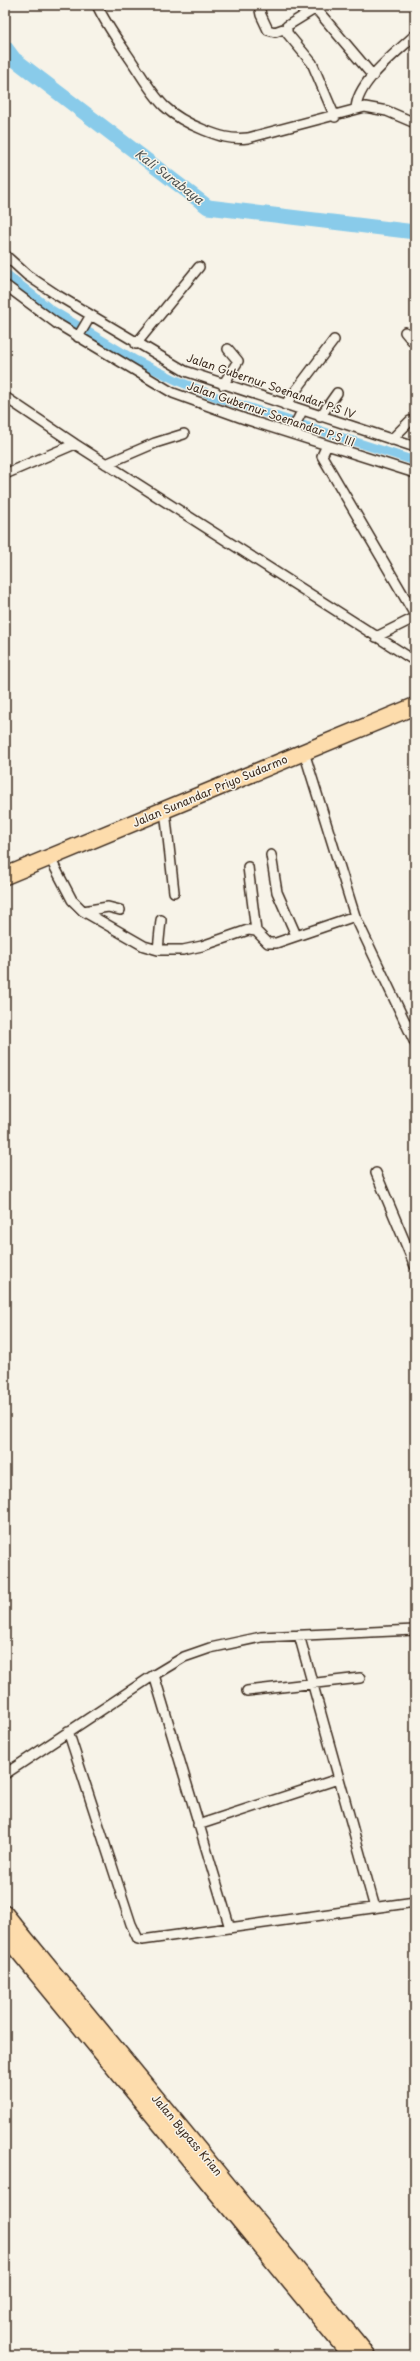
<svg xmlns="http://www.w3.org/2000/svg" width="420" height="2361" font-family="'Playpen Sans',sans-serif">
<rect width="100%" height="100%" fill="#f7f3e8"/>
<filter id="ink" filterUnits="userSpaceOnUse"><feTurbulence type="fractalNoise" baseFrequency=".025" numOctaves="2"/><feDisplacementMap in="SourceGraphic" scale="8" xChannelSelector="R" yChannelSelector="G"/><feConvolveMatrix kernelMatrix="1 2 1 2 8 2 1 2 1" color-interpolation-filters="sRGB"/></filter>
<g filter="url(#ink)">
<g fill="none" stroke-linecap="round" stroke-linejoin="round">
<path stroke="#89cbea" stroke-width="9" d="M5,273L50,309L135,360L178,381L219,398L415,461"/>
<path stroke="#89cbea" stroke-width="15" d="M5,47L14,59L208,207L415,232"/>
<g stroke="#3b2a1e" stroke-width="12">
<path id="minor" d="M97,5C106,25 119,42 131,60C155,96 161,113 204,130C219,136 231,140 248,138L365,107L387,111L415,123
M259,5L261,15L268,30L275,32L286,28
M356,109C357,82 396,53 415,35
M335,117L312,63L287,33V26L313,10L318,11L373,76
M5,255L27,275L57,295L185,371L415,447
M5,285L56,323L173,393L245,419L415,473
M405,332L415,344
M78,337L91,315
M136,344L199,267
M223,385L238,361L228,349
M5,397L75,444L415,661
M285,405L334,340
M320,417L337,393
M291,433L302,411
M391,440L410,421
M327,445L322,456L415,615
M106,464L155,443L184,434
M5,474L75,444
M376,637L414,618L415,615
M304,752L355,916L415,1043
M165,810L174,892
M271,855L277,892L296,935
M50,858L72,900L83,911L144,946L158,950H183L202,946L248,930L256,931L268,943H276L355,916
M248,867L256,931
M83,911L108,907L120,910
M158,950L161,920
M376,1173L415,1266
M299,1635L375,1908
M154,1675L230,1928
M247,1691L360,1678
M68,1731L131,1924L138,1939L142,1940L415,1902
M5,1774L154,1675L184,1657L210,1648L261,1637L415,1630
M198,1825L338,1779"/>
</g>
<g stroke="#3b2a1e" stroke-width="19">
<path id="trunk" d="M5,876L415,706
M5,1914L368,2356
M5,1935L351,2356"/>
</g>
<use href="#minor" stroke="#f7f3e8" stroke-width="9"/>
<use href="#trunk" stroke="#fddcac" stroke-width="16"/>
</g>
</g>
<g text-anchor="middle" stroke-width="3" stroke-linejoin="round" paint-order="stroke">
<g font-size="11" fill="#3b2a1e" stroke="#f7f3e8">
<text transform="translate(271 386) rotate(19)" y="4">Jalan Gubernur Soenandar P.S IV</text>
<text transform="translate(271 414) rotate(19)" y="4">Jalan Gubernur Soenandar P.S III</text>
<text transform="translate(210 791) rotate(-23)" y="4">Jalan Sunandar Priyo Sudarmo</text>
<text transform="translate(187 2135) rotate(50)" y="4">Jalan Bypass Krian</text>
</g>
<g font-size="12" font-style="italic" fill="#4e5251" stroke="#f7f3e8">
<text transform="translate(169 177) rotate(37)" y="4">Kali Surabaya</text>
</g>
</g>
<rect width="420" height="2361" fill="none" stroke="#f7f3e8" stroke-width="20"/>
<rect x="10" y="10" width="400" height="2341" fill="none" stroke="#3b2a1e" stroke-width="1.5" filter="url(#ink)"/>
</svg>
